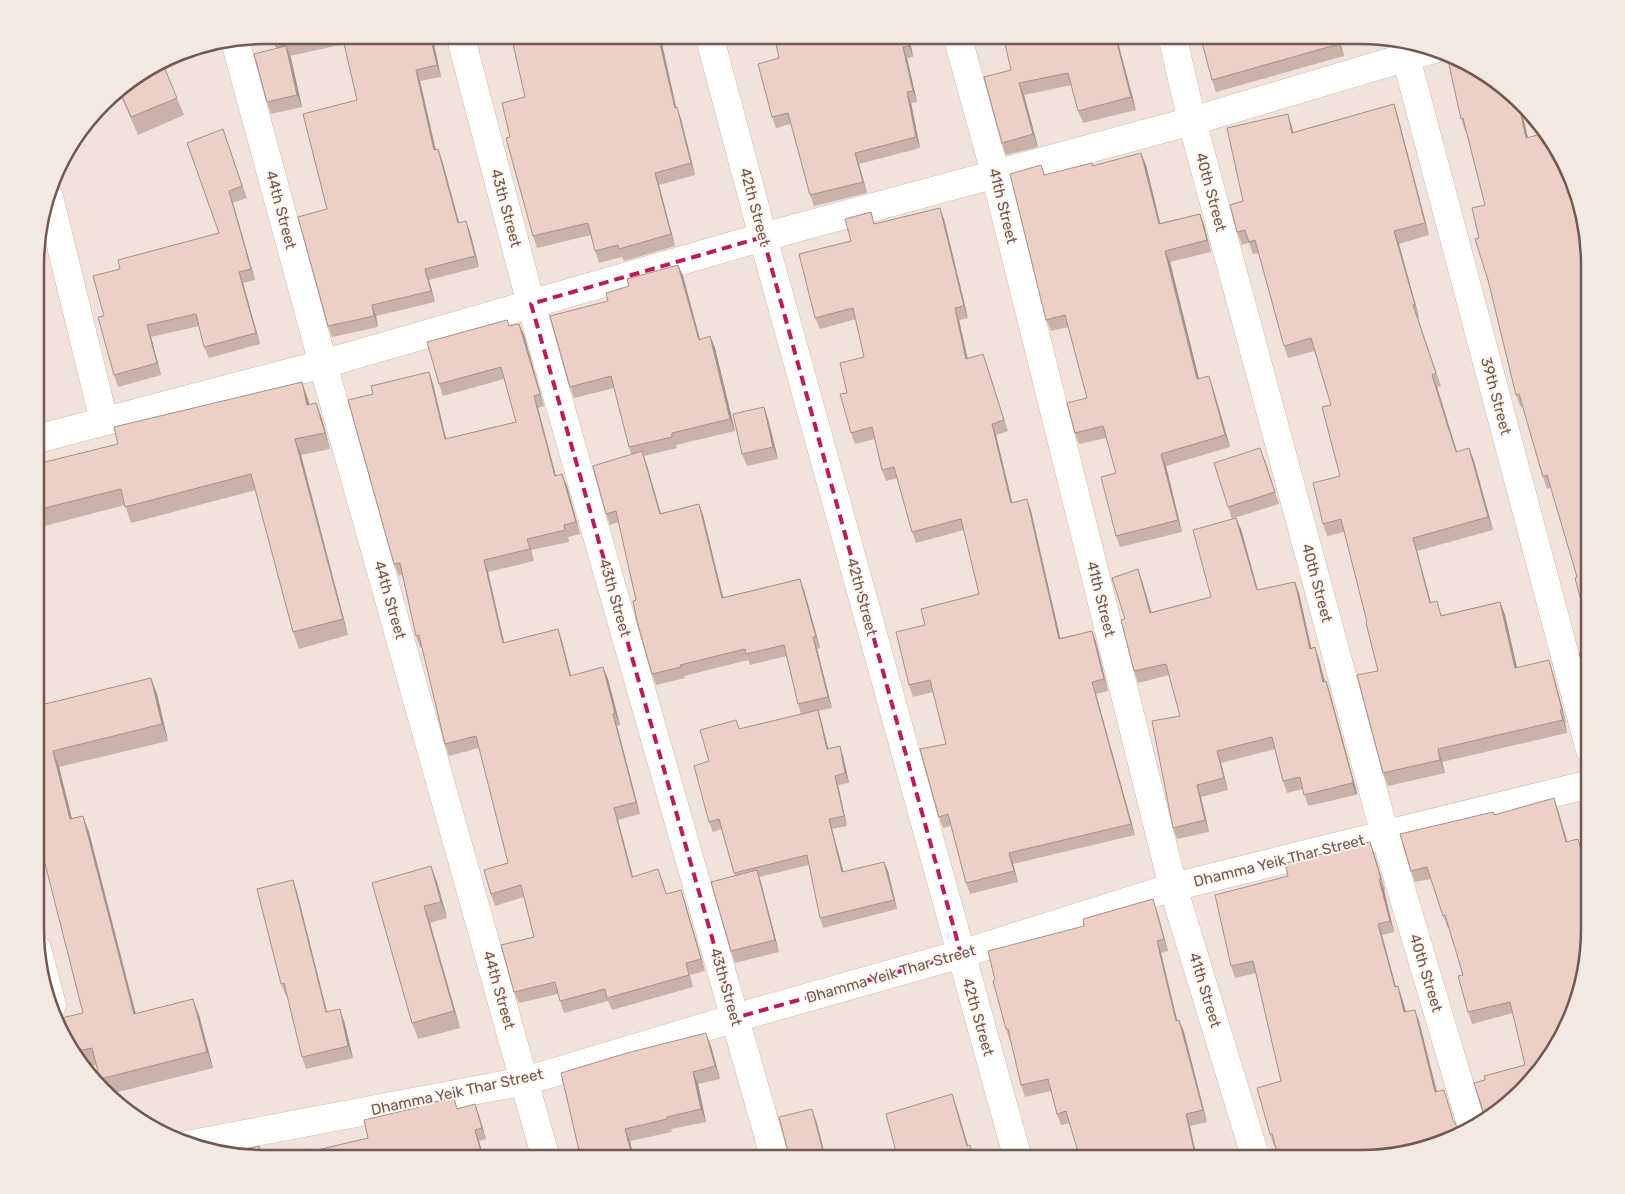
<svg xmlns="http://www.w3.org/2000/svg" width="1625" height="1194" font-family="Rubik,sans-serif">
<rect width="100%" height="100%" fill="#faf2ea"/>
<path fill="#f1e3d9" d="M265,35H1375L1448,52L1500,83L1566,163L1590,250V944L1578,1003L1542,1069L1462,1135L1360,1159H250L191,1147L125,1111L66,1044L37,959V235L59,163L113,92L177,52Z"/>
<g fill="none" stroke-linecap="round" stroke-linejoin="round">
<g stroke="#cbb9b1" stroke-width="29">
<path id="minor" d="M460,35L531,304L775,1159
M709,35L763,237L1018,1159
M957,35L995,173L1173,887L1256,1159
M1172,35L1192,121L1385,835L1472,1127
M235,41L323,364L546,1159
M1402,42L1590,750
M49,197L104,421
M37,439L323,364L763,237L1192,121L1434,49
M37,949L52,1005"/>
</g>
<g stroke="#cfbbb2" stroke-width="29">
<path id="secondary" d="M187,1145L525,1081L735,1018L961,954L1173,887L1590,784"/>
</g>
<use href="#minor" stroke="#fff" stroke-width="28"/>
<use href="#secondary" stroke="#fff" stroke-width="28"/>
</g>
<path fill="#cbb2a9" d="M274,35H432L441,77L420,81L436,150L442,160L459,222L470,232L479,267L429,280L435,302L376,316L378,327L332,337L328,326L327,209L357,100L344,44L290,56L302,107L271,114L267,102L277,49Z
M511,35H660L676,107L681,119L695,175L659,185L675,246L624,261L622,257L599,263L595,251L591,235L537,248L533,236L510,137L525,97Z
M909,35L913,57L907,58L917,102L911,103L920,148L859,164L867,193L814,206L810,195L791,124L776,128L772,117L779,58Z
M1003,35H1116L1136,110L1083,123L1078,111L1072,85L1024,95L1038,147L1006,155L1002,143L1011,70Z
M1200,35H1338L1344,56L1216,92L1212,80Z
M162,62L177,98L184,115L138,135L118,89Z
M1500,83L1521,108L1528,138L1577,577L1551,488L1547,489L1543,477L1523,407H1521L1516,395L1479,238L1485,205L1466,131H1465L1461,119Z
M1394,104L1398,117L1429,235L1399,244L1419,317L1418,318L1441,386L1437,387L1457,452L1469,448L1474,461L1493,530L1417,551L1431,602L1442,615L1500,602L1505,615L1517,668L1553,673L1566,722L1565,723L1567,733L1442,762L1445,773L1388,786L1383,773L1378,671L1367,622L1344,532L1327,536L1323,524L1340,476L1331,405L1315,351L1288,358L1284,346L1259,253L1253,254L1249,243L1242,245L1237,232L1243,201L1288,114L1293,132Z
M223,129L247,198L233,203L255,280L243,283L260,344L209,358L204,347L199,326L151,337L161,375L118,387L114,375L104,316L120,269L219,233Z
M1041,165L1045,175L1093,166L1146,165L1160,223L1200,214L1204,225L1211,252L1170,262L1199,379L1213,388L1230,447L1166,466L1182,532L1120,547L1116,536V473L1106,438L1079,444L1075,433L1087,398L1069,327L1051,331L1046,320Z
M944,219L968,318L959,320L968,359L987,365L1008,431L996,435L1012,503L1031,511L1060,638L1092,631L1096,642L1108,691L1096,694L1135,835L1013,864L1018,882L970,894L966,883L951,826L943,828L939,817L946,744L933,692L913,697L909,685L925,625L979,594L964,530L916,543L912,532L897,478L886,481L882,470L875,439L855,444L851,433L847,393L864,357L856,319L820,329L815,318L851,241L875,223Z
M678,265L683,276L700,339L710,336L715,348L735,431L676,445L677,448L644,456L661,513L699,504L703,515L723,598L800,579L804,590L820,648L817,649L832,708L818,711L821,720L828,749L843,756L849,783L838,785L847,826L832,829L843,872L884,862L888,871L897,909L823,928L820,918L809,865L759,877L779,952L735,963L731,951L735,876L721,829L713,832L709,822V761L740,729L801,714L798,704L787,656L750,665L748,660L684,676L685,678L656,685L652,674L619,522L610,525L606,514L631,454L629,447L614,388L574,398L570,387L608,301L629,286Z
M519,324L524,335L544,406L538,408L556,476L567,486L580,534L568,537L569,542L531,550L534,561L488,572L504,643L558,629L562,641L571,676L603,667L608,679L620,725L617,726L640,814L618,820L633,876L663,881L666,893L685,902L705,971L690,975L693,987L612,1010L608,1001L564,1013L558,994L519,1003L514,992L534,937L524,897L495,906L491,894L508,863L479,748L449,756L445,744L422,647L420,648L416,636L402,575L399,576L394,564L373,394L429,372L433,384L446,439L516,422L504,379L443,396L439,384L510,326Z
M308,399L309,405L316,403L322,419L330,449L301,455L348,635L299,649L293,632L256,490L131,523L125,505L37,528V464Z
M764,407L768,419L778,459L747,466L742,454Z
M1265,459L1279,504L1234,518L1241,529L1258,590L1299,593L1311,648L1315,647L1319,659L1325,681H1326L1330,693L1357,793L1356,795L1308,806L1303,789L1287,793L1283,781L1275,749L1221,763L1228,790L1201,797L1209,832L1177,839L1173,828L1180,716L1169,675L1138,683L1134,671L1125,619L1142,581L1151,612L1211,597L1232,519L1228,507Z
M151,678L157,694L168,741L59,767L72,819L89,832L135,1014L199,1015L213,1068L110,1094L102,1085L96,1065L86,1067L66,1044L83,1013L37,706Z
M1558,810L1567,842L1578,839L1588,871L1542,1069L1485,1080L1525,1065L1513,1013L1472,1024L1468,1012L1463,975L1449,927H1447L1431,879L1415,882L1411,871L1494,815Z
M1370,842L1385,890H1384L1394,932L1382,935L1396,987L1402,998L1406,1012L1419,1021L1437,1092L1448,1102L1274,1146L1270,1134L1281,1081L1256,973L1235,978L1231,966L1288,876Z
M293,880L297,892L327,1012L344,1021L353,1058L306,1069L302,1057L287,996H286L281,984Z
M437,882L447,918L430,923L460,1028L418,1039L412,1023L372,883Z
M1157,911L1168,951L1161,953L1177,1021L1179,1020L1184,1032L1207,1122L1190,1126L1197,1159H1080L1070,1123L1061,1125L1057,1114L1051,1091L1025,1097L1021,1085L1011,1040L1010,1041L1006,1029L995,980Z
M711,1046L720,1079L698,1084L706,1122L671,1129L672,1132L630,1141L634,1159H581Z
M458,1108L479,1115L486,1139L479,1141L484,1159H269L309,1152L368,1138Z"/>
<path fill="#a5918a" d="M430,35H432L441,77L437,65Z
M658,35H660L679,120L675,108Z
M907,35H909L913,57L909,46Z
M1115,35H1116L1136,110L1131,97Z
M1337,35H1338L1344,56L1339,44Z
M286,46L291,58L302,107L297,95Z
M903,47L907,58L917,102L913,91Z
M416,70L420,81L438,161L434,150Z
M1019,83L1024,95L1038,147L1033,134Z
M907,92L911,103L920,148L916,137Z
M1394,104L1398,117L1429,235L1425,223Z
M1519,105L1521,108L1531,151L1526,138Z
M677,107L681,119L695,175L691,163Z
M1288,114L1292,127L1296,145L1292,133Z
M438,149L442,160L462,234L458,223Z
M855,153L859,164L867,193L863,182Z
M1141,153L1146,165L1163,235L1159,224Z
M655,173L659,185L675,246L671,234Z
M229,191L233,203L255,280L251,269Z
M940,208L944,219L968,318L964,306Z
M1200,214L1204,225L1211,252L1207,240Z
M466,221L470,232L479,267L475,256Z
M1394,231L1399,244L1419,317L1415,305Z
M1165,251L1170,262L1202,391L1197,379Z
M678,265L683,276L703,351L699,340Z
M425,269L429,280L435,302L431,291Z
M239,272L243,283L260,344L256,333Z
M372,305L376,316L378,327L374,316Z
M955,308L959,320L970,371L966,359Z
M519,324L524,335L544,406L540,394Z
M147,325L151,337L161,375L157,363Z
M710,336L715,348L735,431L730,419Z
M429,372L433,384L449,451L445,439Z
M1432,375L1437,387L1461,465L1456,452Z
M1209,376L1213,388L1230,447L1225,435Z
M302,382L308,399L313,421L307,405Z
M534,396L538,408L559,488L555,476Z
M316,403L322,419L330,449L325,433Z
M764,407L768,419L778,459L773,447Z
M992,424L996,435L1015,514L1011,503Z
M295,439L301,455L348,635L343,619Z
M1469,448L1474,461L1493,530L1488,517Z
M642,451L646,462L664,525L660,514Z
M1161,454L1166,466L1182,532L1178,520Z
M562,474L567,486L580,534L576,522Z
M1027,499L1031,511L1063,650L1059,639Z
M699,504L703,515L726,609L722,598Z
M1236,518L1241,529L1261,602L1257,590Z
M1413,538L1417,551L1434,615L1430,603Z
M527,539L531,550L534,561L530,549Z
M484,560L488,572L507,655L503,643Z
M1138,569L1142,581L1155,624L1150,613Z
M800,579L804,590L820,648L816,637Z
M1295,582L1299,593L1314,660L1310,649Z
M1500,602L1505,615L1520,681L1515,668Z
M558,629L562,641L574,688L570,676Z
M1092,631L1096,642L1108,691L1104,679Z
M813,637L817,649L832,708L828,697Z
M1315,647L1319,659L1327,693L1323,682Z
M1549,660L1553,673L1566,722L1562,710Z
M603,667L608,679L620,725L615,713Z
M151,678L157,694L168,741L162,724Z
M1326,681L1330,693L1357,793L1356,795L1352,783Z
M1092,682L1096,694L1135,835L1131,824Z
M818,710L821,720L831,759L827,749Z
M1560,710L1565,723L1567,733L1563,720Z
M613,714L617,726L640,814L636,802Z
M840,746L843,756L849,783L845,773Z
M1438,749L1442,762L1445,773L1440,760Z
M53,751L59,767L76,835L70,819Z
M1217,751L1221,763L1228,790L1224,778Z
M835,776L838,785L847,826L844,816Z
M1197,785L1201,797L1209,832L1205,820Z
M1554,798L1558,810L1571,854L1566,842Z
M614,808L618,820L636,889L632,877Z
M83,816L89,832L140,1030L134,1014Z
M829,819L832,829L846,881L842,872Z
M1578,839L1582,850L1590,876L1587,871Z
M1370,842L1374,853L1385,890L1381,879Z
M1009,853L1013,864L1018,882L1014,871Z
M884,862L888,871L897,909L894,900Z
M431,866L437,882L447,918L441,902Z
M757,870L761,882L779,952L775,940Z
M1379,879L1384,890L1394,932L1390,921Z
M293,880L297,892L330,1024L326,1012Z
M681,890L685,902L705,971L701,959Z
M1153,899L1157,911L1168,951L1164,939Z
M424,906L430,923L460,1028L454,1011Z
M1378,924L1382,935L1399,999L1395,987Z
M1157,941L1161,953L1180,1032L1176,1021Z
M1398,986L1402,998L1409,1023L1404,1012Z
M193,999L199,1015L213,1068L207,1052Z
M340,1009L344,1021L353,1058L348,1046Z
M1415,1010L1419,1021L1440,1104L1435,1092Z
M1179,1020L1184,1032L1207,1122L1203,1110Z
M706,1033L711,1046L720,1079L715,1066Z
M693,1072L698,1084L706,1122L701,1109Z
M952,1094L957,1108L972,1159L967,1146Z
M475,1104L479,1115L486,1139L482,1128Z
M812,1109L817,1123L826,1159H825Z
M1186,1114L1190,1126L1197,1159H1196Z
M625,1129L630,1141L634,1159H633Z
M475,1130L479,1141L484,1159H483Z"/>
<path fill="#eccfc5" stroke="#a5918a" d="M274,35H330L276,47Z
M342,35H430L437,65L416,70L434,150L438,149L458,223L466,221L475,256L425,269L431,291L372,305L374,316L328,326L298,217L327,209L303,114L357,100Z
M511,35H658L675,108L677,107L691,163L655,173L671,234L619,249L618,245L595,251L588,223L533,236L506,138L510,137L502,103L525,97Z
M774,35H907L909,46L903,47L913,91L907,92L916,137L855,153L863,182L810,195L788,113L772,117L758,64L779,58Z
M1003,35H1115L1131,97L1078,111L1068,73L1019,83L1033,134L1002,143L984,77L1011,70Z
M1200,35H1337L1339,44L1212,80Z
M286,46L297,95L267,102L254,54Z
M1457,58L1500,83L1519,105L1526,138L1542,134L1566,163L1590,250V634L1575,578L1577,577L1547,475L1543,477L1519,394L1516,395L1488,280L1475,239L1479,238L1472,208L1485,205L1463,118L1461,119L1448,60Z
M162,62L177,98L131,117L119,89Z
M1394,104L1425,223L1394,231L1415,305H1413L1436,373L1432,375L1456,452L1469,448L1488,517L1413,538L1430,603L1437,601L1441,616L1500,602L1515,668L1549,660L1562,710H1560L1563,720L1438,749L1440,760L1383,773L1357,675L1378,671L1366,623L1367,622L1341,519L1323,524L1313,483L1340,476L1322,407L1331,405L1311,338L1284,346L1255,240L1249,242L1245,230L1237,232L1230,205L1243,201L1227,128L1288,114L1292,133Z
M223,129L242,186L229,191L251,269L239,272L256,333L204,347L196,314L147,325L157,363L114,375L98,317L104,316L93,276L120,269L118,260L219,233L187,143Z
M1141,153L1159,224L1200,214L1207,240L1165,251L1197,379L1209,376L1225,435L1161,454L1178,520L1116,536L1101,477L1116,473L1103,426L1075,433L1067,403L1087,398L1065,315L1046,320L1010,174L1041,165L1044,175L1092,163V166Z
M940,208L964,306L955,308L966,359L983,354L1004,420L992,424L1011,503L1027,499L1059,639L1092,631L1104,679L1092,682L1131,824L1009,853L1014,871L966,883L948,814L939,817L920,749L946,744L930,680L909,685L896,632L925,625L921,609L979,594L961,519L912,532L894,467L882,470L872,427L851,433L840,394L847,393L840,363L864,357L853,308L815,318L799,254L851,241L845,219L871,212L874,224Z
M678,265L699,340L710,336L730,419L672,433V437L629,447L611,376L570,387L550,316L608,301L606,293L629,286L627,279Z
M507,320L509,326L519,324L540,394L534,396L555,476L562,474L576,522L564,525L565,530L527,539L530,549L484,560L503,643L558,629L570,676L603,667L615,713L613,714L636,802L614,808L632,877L658,869L666,894L681,890L701,959L686,963L689,975L607,998L605,989L560,1001L555,982L514,992L501,945L534,937L521,885L491,894L484,870L508,863L476,736L445,744L419,635L416,636L400,563L394,564L348,400L373,394L371,386L429,372L445,439L516,422L501,367L439,384L427,342Z
M302,382L307,405L316,403L325,433L295,439L343,619L293,632L251,474L125,507L121,489L37,510V464L118,444L114,427Z
M764,407L773,447L742,454L733,414Z
M1260,448L1275,492L1228,507L1214,463Z
M642,451L660,514L699,504L722,598L800,579L816,637H813L828,697L798,704L784,645L746,654L745,649L680,665L681,667L652,674L637,621L633,601L636,600L616,511L606,514L593,466Z
M1236,518L1257,590L1295,582L1310,649L1315,647L1323,682L1326,681L1353,781L1352,783L1304,795L1300,777L1283,781L1272,737L1217,751L1224,778L1197,785L1205,820L1173,828L1152,721L1180,716L1166,664L1134,671L1121,620L1125,619L1112,578L1138,569L1150,613L1211,597L1193,530Z
M1590,651V692L1579,653Z
M151,678L162,724L53,751L70,819L83,816L134,1014L193,999L207,1052L100,1079L92,1048L73,1052L66,1044L57,1019L83,1013L37,832V706Z
M818,710L827,749L840,746L845,773L835,776L844,816L829,819L842,872L884,862L894,900L820,918L807,855L734,873L719,819L709,822L694,766L709,761L700,730L736,720L739,729Z
M1554,798L1566,842L1578,839L1587,871L1590,870V944L1578,1003L1542,1069L1483,1118V1111L1474,1083L1485,1080L1484,1076L1525,1065L1510,1002L1468,1012L1458,976L1463,975L1445,915L1443,916L1427,867L1411,871L1400,834L1493,812L1494,815Z
M1370,842L1381,879H1379L1390,921L1378,924L1395,987L1398,986L1404,1012L1415,1010L1435,1092L1444,1090L1453,1120L1457,1127L1465,1131H1467L1462,1135L1360,1159H1279L1272,1134H1270L1257,1088L1281,1081L1253,961L1231,966L1215,895L1288,876L1285,863Z
M431,866L441,902L424,906L454,1011L412,1023L372,883Z
M757,870L775,940L731,951L711,882Z
M293,880L326,1012L340,1009L348,1046L302,1057L284,983L281,984L257,889Z
M1153,899L1164,939L1157,941L1176,1021L1179,1020L1203,1110L1186,1114L1196,1159H1080L1066,1111L1057,1114L1048,1079L1021,1085L1008,1029H1006L993,981L995,980L988,951L1084,926L1083,919Z
M706,1033L715,1066L693,1072L701,1109L667,1117V1119L625,1129L633,1159H581L561,1073L627,1053Z
M952,1094L967,1146L970,1145L973,1159H898L886,1114Z
M454,1098L457,1109L475,1104L482,1128L475,1130L483,1159H269L308,1149L309,1152L368,1138L364,1120L419,1107V1105Z
M812,1109L825,1159H790L779,1117Z
M259,1146L262,1159H250L225,1153Z
M213,1148L214,1151L206,1150Z"/>
<path fill="none" stroke="#c2185b" stroke-width="4" stroke-dasharray="10 6" stroke-linejoin="round" d="M763,237L961,954L735,1018L531,304Z"/>
<g text-anchor="middle" stroke-width="4" stroke-linejoin="round" paint-order="stroke">
<g font-size="15" fill="#725850" stroke="#fdf6f0">
<text transform="translate(1211 192) rotate(75)" y="5">40th Street</text>
<text transform="translate(1003 206) rotate(76)" y="5">41th Street</text>
<text transform="translate(755 207) rotate(75)" y="5">42th Street</text>
<text transform="translate(506 208) rotate(75)" y="5">43th Street</text>
<text transform="translate(281 210) rotate(75)" y="5">44th Street</text>
<text transform="translate(1496 396) rotate(75)" y="5">39th Street</text>
<text transform="translate(1317 583) rotate(75)" y="5">40th Street</text>
<text transform="translate(862 597) rotate(75)" y="5">42th Street</text>
<text transform="translate(615 598) rotate(74)" y="5">43th Street</text>
<text transform="translate(1101 599) rotate(76)" y="5">41th Street</text>
<text transform="translate(390 600) rotate(74)" y="5">44th Street</text>
<text transform="translate(1279 861) rotate(-14)" y="5">Dhamma Yeik Thar Street</text>
<text transform="translate(1426 973) rotate(73)" y="5">40th Street</text>
<text transform="translate(891 974) rotate(-16)" y="5">Dhamma Yeik Thar Street</text>
<text transform="translate(726 987) rotate(74)" y="5">43th Street</text>
<text transform="translate(499 990) rotate(74)" y="5">44th Street</text>
<text transform="translate(1205 990) rotate(73)" y="5">41th Street</text>
<text transform="translate(978 1017) rotate(74)" y="5">42th Street</text>
<text transform="translate(457 1092) rotate(-12)" y="5">Dhamma Yeik Thar Street</text>
</g>
</g>
<path d="M0 0H1625V1194H0ZM265 44H1360A221 221 0 0 1 1581 265V929A221 221 0 0 1 1360 1150H265A221 221 0 0 1 44 929V265A221 221 0 0 1 265 44Z" fill="#f2e9e3" fill-rule="evenodd"/>
<path fill="none" stroke="#725850" stroke-width="2.5" d="M265 44H1360A221 221 0 0 1 1581 265V929A221 221 0 0 1 1360 1150H265A221 221 0 0 1 44 929V265A221 221 0 0 1 265 44Z"/>
</svg>
